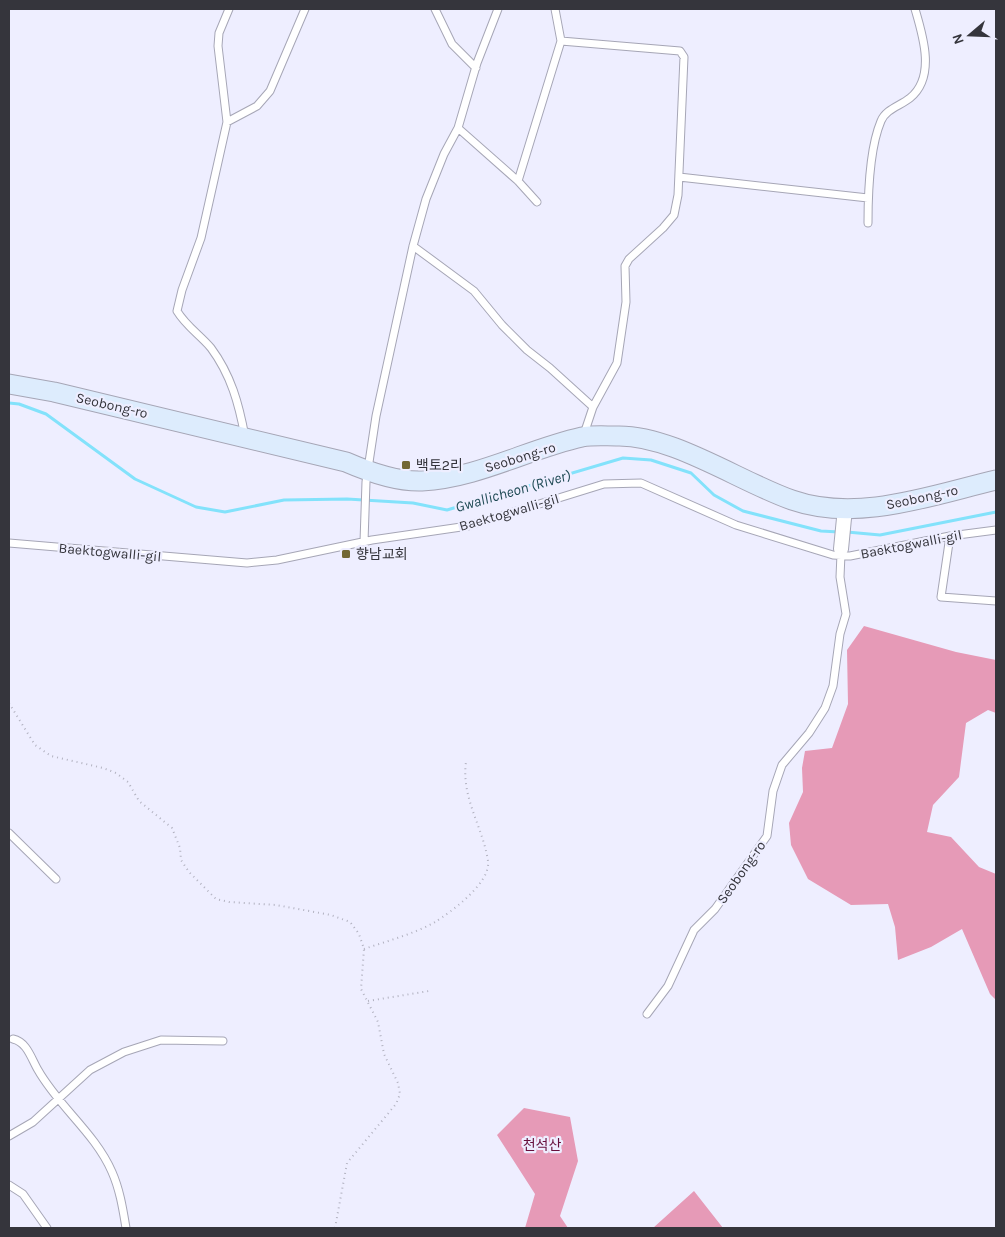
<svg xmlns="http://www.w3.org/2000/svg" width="1005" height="1237" font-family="Karla,'Noto Sans KR',sans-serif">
<rect width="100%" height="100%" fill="#eef"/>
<path fill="#e69ab7" d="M864,626L956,652L996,660V713L988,710L966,723L959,777L933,805L927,832L951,837L979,867L996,874V1000L990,994L962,929L931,947L898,960L895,927L888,904L851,905L808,879L791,845L789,823L803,792L802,768L805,751L832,748L848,704L847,650Z
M524,1108L570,1117L578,1161L560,1216L568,1228H525L535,1194L497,1135Z
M694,1191L723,1228H653Z"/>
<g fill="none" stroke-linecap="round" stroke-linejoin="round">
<path stroke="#83e2fb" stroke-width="3" d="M9,403L19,404L46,414L135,479L196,507L225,512L284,500L347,499L413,503L447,510L623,458L651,460L691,473L714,495L743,511L821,531L839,532
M847,532L880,535L996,512"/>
<g stroke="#a6a6b6" stroke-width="9">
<path id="service" d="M229,9L219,33L218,46L227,122L201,238L182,290L177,311C186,326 200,335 211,348C231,375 239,404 245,437
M435,9L452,44L476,68
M555,9L561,41
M227,122L257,106L270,91L305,9
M458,128L518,181L537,202
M679,177L868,198
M518,181L561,41L680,51L684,57L678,195L674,215L663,228L629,259L625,266L626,302L617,363L593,407L584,434
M868,223C868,195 870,147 881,121C886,109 900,106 910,98C936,77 923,36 915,9
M413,246L474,291L502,325L527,350L550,368L593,407
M950,536L941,597L996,601
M364,542L366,482L376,416L413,246L426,199L444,154L458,128L477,63L498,9
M9,543L247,563L277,560L372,540L468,526L604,484L641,483L736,525L833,555L850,556L950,536L996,530
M9,833L56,879
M647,1014L668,986L694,930L715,909L767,836L773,791L782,765L809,733L825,708L833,686L840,634L846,614L840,577L841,554
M13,1039C27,1042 31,1058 38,1070C59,1107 95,1133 112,1172C120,1190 123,1210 126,1228
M9,1136L33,1122L90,1070L124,1052L161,1040L223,1041
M9,1185L23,1194L47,1228"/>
</g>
<g stroke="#a6a6b6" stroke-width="16">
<path id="minor" d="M841,549L845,508"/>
</g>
<g stroke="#a6a6b6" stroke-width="21">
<path id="secondary" d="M9,384L54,392L346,462C369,472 396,482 422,481C478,478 528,449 582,437C593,435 605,436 616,436C671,434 740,482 792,500C858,523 932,495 996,480"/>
</g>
<path stroke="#b2b2c0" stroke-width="2" stroke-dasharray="1 4" stroke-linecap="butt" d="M9,703L35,745L51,756L103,768L116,773L128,782L139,801L172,828L180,848L181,860L189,872L216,899L229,902L276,905L331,915L350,922L359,934L364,949L361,989L378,1022L384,1054L398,1083L400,1094L396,1104L347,1163L335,1228
M364,949C387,941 414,934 435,922C451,912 491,883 488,861C483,827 461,798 466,762
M368,1001L429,991"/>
<use href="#service" stroke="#fff" stroke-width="7"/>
<use href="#minor" stroke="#fff" stroke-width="14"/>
<use href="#secondary" stroke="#ddecfd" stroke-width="19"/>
</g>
<g fill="#726835" stroke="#eef" stroke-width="2">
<rect x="401" y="460" width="10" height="10" rx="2.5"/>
<rect x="341" y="549" width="10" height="10" rx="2.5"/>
</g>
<g text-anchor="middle" stroke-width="4.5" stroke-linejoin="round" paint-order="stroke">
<g font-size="14" fill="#35353c" stroke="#eef">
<text transform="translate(112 405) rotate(13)" y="5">Seobong-ro</text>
<text transform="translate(520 457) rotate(-17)" y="5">Seobong-ro</text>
<text transform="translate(922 497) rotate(-12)" y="5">Seobong-ro</text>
<text transform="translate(509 512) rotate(-16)" y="5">Baektogwalli-gil</text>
<text transform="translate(911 544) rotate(-11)" y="5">Baektogwalli-gil</text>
<text transform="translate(110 552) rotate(5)" y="5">Baektogwalli-gil</text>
<text transform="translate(741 872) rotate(-55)" y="5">Seobong-ro</text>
</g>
<g font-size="14" fill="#35353c" stroke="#eef" text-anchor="start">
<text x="416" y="470">백토2리</text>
<text x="356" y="559">향남교회</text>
</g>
<g font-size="14" fill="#670f3c" stroke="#eef">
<text x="542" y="1150">천석산</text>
</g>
<g font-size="15" font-style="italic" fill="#1e4954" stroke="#eef">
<text transform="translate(513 491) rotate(-16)" y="5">Gwallicheon (River)</text>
</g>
</g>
<rect width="1005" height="1237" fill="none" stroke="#35353c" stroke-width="20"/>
<g transform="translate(970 35) rotate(251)" stroke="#eeeeff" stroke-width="4" paint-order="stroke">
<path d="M0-4L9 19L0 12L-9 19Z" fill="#35353c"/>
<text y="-8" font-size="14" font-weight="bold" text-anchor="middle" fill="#35353c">N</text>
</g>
</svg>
